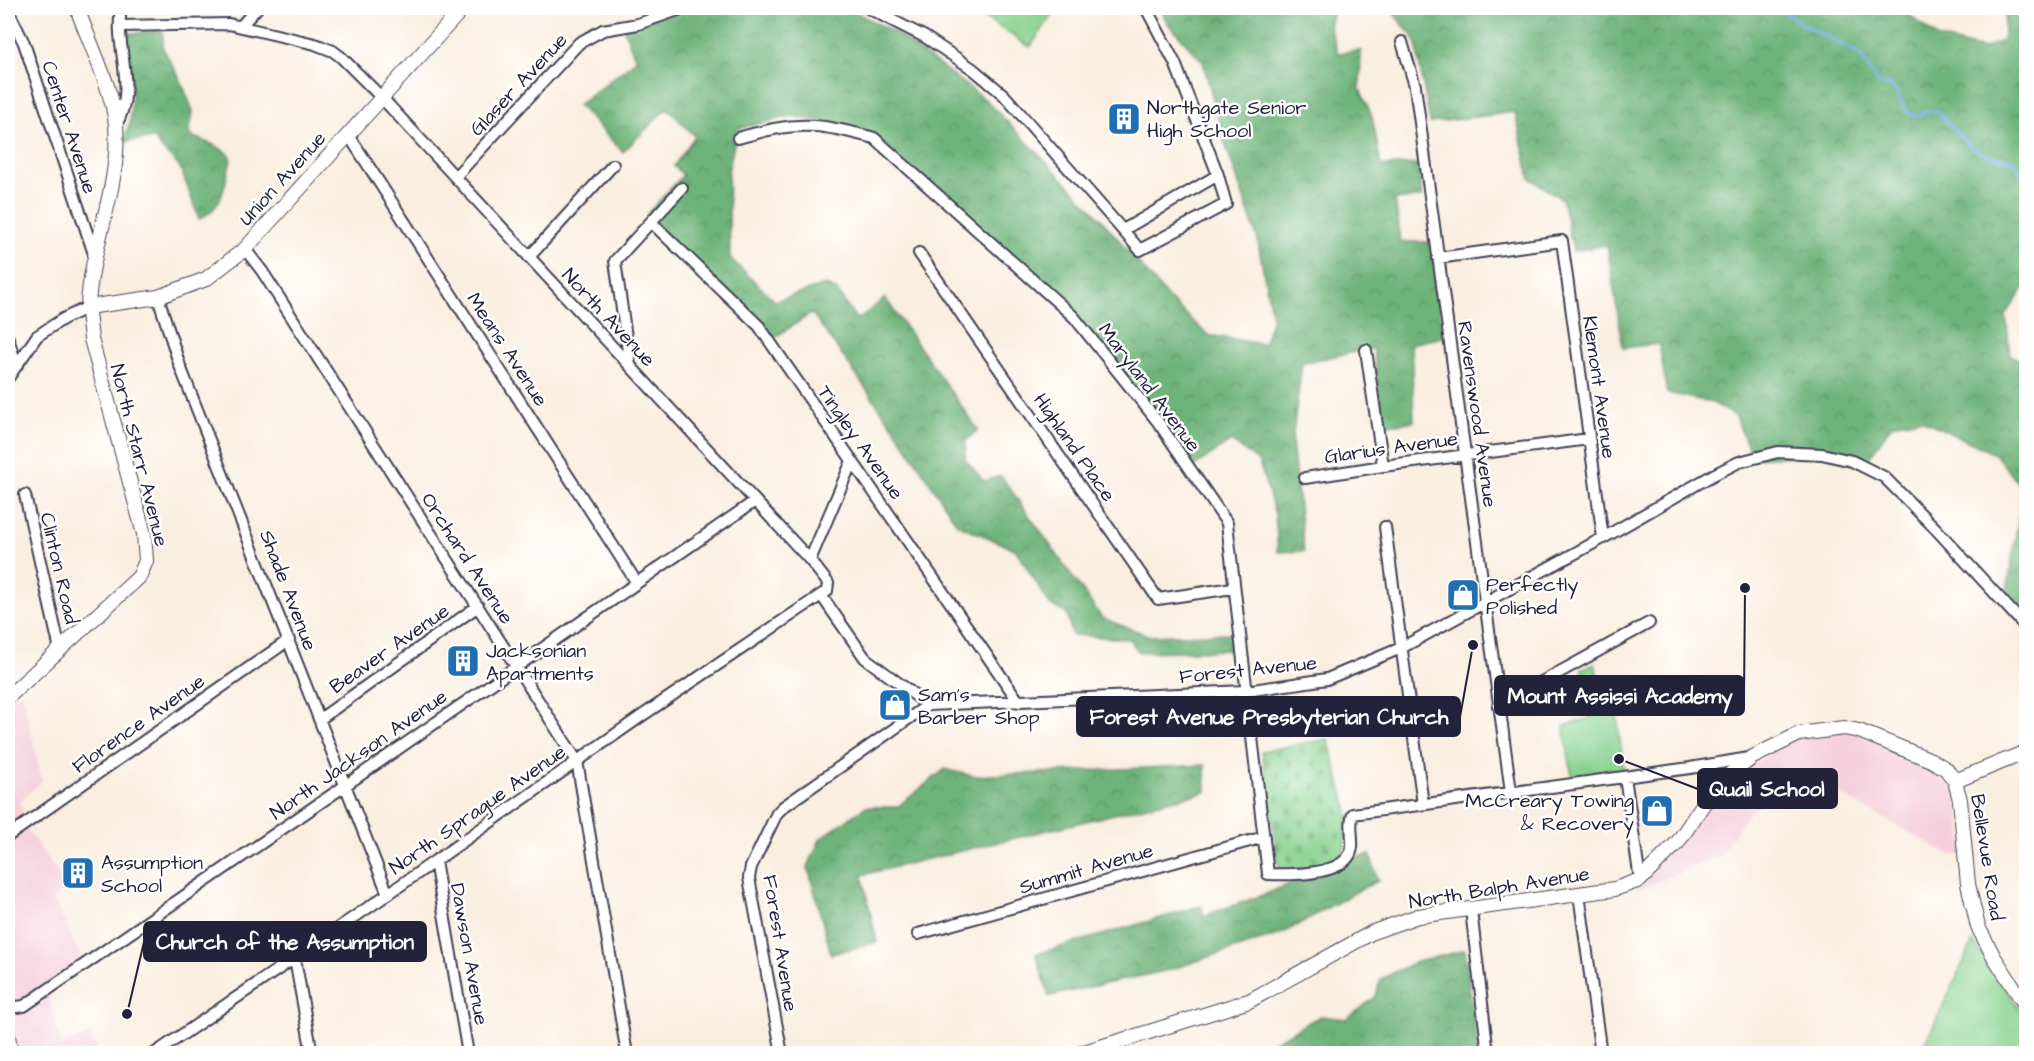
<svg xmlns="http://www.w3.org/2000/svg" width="2034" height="1061" font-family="'Architects Daughter',sans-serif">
<defs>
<pattern id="forest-crowns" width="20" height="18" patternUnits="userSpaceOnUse" patternTransform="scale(1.5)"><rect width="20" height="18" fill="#6eb47a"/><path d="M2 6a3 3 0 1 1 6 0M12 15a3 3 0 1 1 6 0" fill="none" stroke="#5a9265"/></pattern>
<pattern id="cemetery-stones" width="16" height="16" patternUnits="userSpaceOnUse" patternTransform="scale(1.5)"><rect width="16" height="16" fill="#88d28f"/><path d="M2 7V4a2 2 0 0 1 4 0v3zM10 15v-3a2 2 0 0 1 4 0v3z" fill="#75b47c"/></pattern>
</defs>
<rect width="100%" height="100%" fill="#fff"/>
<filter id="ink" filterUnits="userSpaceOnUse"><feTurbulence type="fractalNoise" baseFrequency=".0167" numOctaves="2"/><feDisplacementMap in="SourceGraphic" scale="12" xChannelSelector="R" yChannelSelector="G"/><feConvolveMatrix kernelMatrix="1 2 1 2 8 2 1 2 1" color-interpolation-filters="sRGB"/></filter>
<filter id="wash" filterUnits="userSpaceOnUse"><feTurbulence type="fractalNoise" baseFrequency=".008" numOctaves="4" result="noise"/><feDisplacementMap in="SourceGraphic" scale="24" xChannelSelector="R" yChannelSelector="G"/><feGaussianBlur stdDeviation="1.35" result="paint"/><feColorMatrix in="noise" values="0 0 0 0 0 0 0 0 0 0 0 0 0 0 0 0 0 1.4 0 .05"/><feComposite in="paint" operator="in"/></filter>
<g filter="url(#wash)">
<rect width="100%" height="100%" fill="#f9eedf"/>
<path fill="#f5cfdc" d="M22,693L42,781L19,802L28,822L24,825L68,888L53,899L85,964L47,990L62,1045L90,1034L98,1053H8V697Z
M1844,728L1931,760L1955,781L1965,854L1950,855L1830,789L1799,785L1749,812L1720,855L1636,891L1640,880L1710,794L1799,734Z"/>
<path fill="#88d28f" stroke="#557a65" stroke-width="1.5" d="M970,8H1057L1030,47Z
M1595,663L1605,710L1616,709L1624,770L1572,777L1564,726L1590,718L1582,669Z
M1973,942L2026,1018V1053L1920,1054Z"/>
<path fill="url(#forest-crowns)" stroke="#486b5a" stroke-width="1.5" d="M684,8H848L897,34L986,100L1096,213L1169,299L1208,335L1263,344L1272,318L1257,237L1223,137L1203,62L1167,22L1160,8H1334L1329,26L1338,53L1361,50L1360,89L1372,116L1381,166L1418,164L1422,197L1395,200L1401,242H1430L1444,337L1411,344L1414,421L1384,426L1373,348L1302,363L1292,442L1304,551L1278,552L1275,514L1259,462L1231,441L1190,469L1074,317L873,134L793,116L737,129L728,172L730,258L775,301L825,285L836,290L857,320L885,298L978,430L966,441L965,459L984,481L1001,476L1102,618L1150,636L1232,633L1233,650L1139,652L1129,639L1072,635L1067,614L1050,605L1016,550L957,524L899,435L812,313L769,341L651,222L647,214L683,175L674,166L695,136L667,108L623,152L578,105L636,60L623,27Z
M1389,8H1903L1906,12L1938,38L1983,49L2003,40L2005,14L2026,8V285L2006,315L2010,354L2026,365V627L2005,604L2023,489L1995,454L1921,419L1892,424L1864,466L1822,454L1753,458L1734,415L1713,403L1667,393L1659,344L1623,348L1607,245L1573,251L1562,199L1530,178L1515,112L1430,123L1415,39Z
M163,31V48L181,81L193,111L189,135L214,145L228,153L231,160C223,186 226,206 199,219L180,167L162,149L154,138L123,142L130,123L132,92L127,38L129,33Z
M1205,765L1206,792L862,875L877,942L831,954L808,867L820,839L865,807H897L945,769L973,776Z
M1370,854L1378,881L1361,889L1283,933L1169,970L1049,996L1036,954L1201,906L1204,916L1268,893L1348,860Z
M1465,950L1478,1053H1236L1275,1041L1320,1016L1347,1019L1375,997L1381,979L1413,963Z"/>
<path fill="url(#cemetery-stones)" stroke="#557a65" stroke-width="1.5" d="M1328,739L1351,823L1347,830L1344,850L1333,864L1297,872L1279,868L1262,751Z"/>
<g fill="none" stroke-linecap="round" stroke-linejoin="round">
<path stroke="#7ab1e9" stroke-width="3" d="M1782,8C1796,25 1838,40 1858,54C1868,62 1870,76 1880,84C1904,83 1895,109 1913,115C1920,117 1921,113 1927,111C1928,111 1935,111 1937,111C1948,122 1958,136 1970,146C1995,167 2017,146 2026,186"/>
</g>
</g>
<g filter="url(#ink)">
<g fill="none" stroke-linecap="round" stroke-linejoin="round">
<g stroke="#424154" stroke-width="14">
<path id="minor" d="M438,8L457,14
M868,8L925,37L973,69L1004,95L1140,250L1226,204L1218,175L1175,63L1146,8
M8,10L24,43L95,257
M120,26L229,24L315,44L333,51L341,57L381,97L810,560
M241,26L257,8
M1402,42L1415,86L1511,792
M116,125C138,87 114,48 121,8
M348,134L637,583
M738,138C762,131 789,124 814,126C834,127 855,133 874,138L1074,317L1158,422L1227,523L1268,874C1291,875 1349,876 1352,847C1353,836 1349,824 1353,814L1690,768L1749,758
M455,177L579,43L603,30L638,24L684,8
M651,222L759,326L1019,702
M1123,230L1218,175
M245,249L262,271L577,761L627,1054
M919,253L1158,599L1233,588
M529,257L613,165
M1438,258L1562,241L1603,538
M158,297L180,366L388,894
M8,338L16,364
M1366,350L1383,466
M630,365L615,261L682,188
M8,378L37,336L63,319L88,307
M1305,478L1383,466L1589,439
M25,495L60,650
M1385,527L1423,804
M821,595L865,658L928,705
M1498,706L1649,623
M320,719L478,606
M1625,777L1640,880
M8,836L289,640
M435,861L468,1054
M1579,894L1601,1054
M1471,910L1488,1054
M918,934L1264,837
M295,959L312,1054
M8,1008L24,1006L346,785L755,501
M154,1054L388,894L643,715L827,591L828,583L810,560L852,461
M782,1054L749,878L751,867L777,813L783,807L928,705L1246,691L1327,679L1401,648L1603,538L1713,475L1739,462L1778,452L1822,454L1852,461L1884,477L1935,528L2026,627"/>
</g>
<g stroke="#424154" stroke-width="16">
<path id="tertiary" d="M88,307L158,297L206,279L245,249L463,8
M8,697L139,577L146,561L144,534L91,339C90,329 88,318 88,307C90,246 121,188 116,125C113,90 89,42 77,8
M1955,781L2026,752
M8,1036L11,1054
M1078,1054L1249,1001L1373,932L1418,916L1615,889L1640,880L1678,842L1710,794L1729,775L1753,757L1799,734L1844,728L1859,731L1931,760L1946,769L1955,781L1960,800L1968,884L1978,927L1994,957L2026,1006"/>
</g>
<use href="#minor" stroke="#fff" stroke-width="10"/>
<use href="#tertiary" stroke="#fff" stroke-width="14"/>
</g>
</g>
<defs>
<g id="building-square" transform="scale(1.725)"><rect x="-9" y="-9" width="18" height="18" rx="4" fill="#1f6fb2" stroke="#fff"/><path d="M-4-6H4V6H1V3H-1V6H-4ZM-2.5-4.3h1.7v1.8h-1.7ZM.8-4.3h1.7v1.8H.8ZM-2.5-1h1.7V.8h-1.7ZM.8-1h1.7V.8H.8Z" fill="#fff"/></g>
<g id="shop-square" transform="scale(1.725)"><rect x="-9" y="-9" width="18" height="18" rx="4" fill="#1f6fb2" stroke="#fff"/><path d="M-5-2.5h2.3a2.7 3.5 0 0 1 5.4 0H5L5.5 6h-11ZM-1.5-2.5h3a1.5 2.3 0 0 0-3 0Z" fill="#fff"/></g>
</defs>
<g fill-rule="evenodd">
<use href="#building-square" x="1124" y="119"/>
<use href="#shop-square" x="1463" y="595"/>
<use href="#building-square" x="463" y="661"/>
<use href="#shop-square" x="895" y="705"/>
<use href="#shop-square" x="1657" y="811"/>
<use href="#building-square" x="78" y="873"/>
</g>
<g text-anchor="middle" stroke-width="5" stroke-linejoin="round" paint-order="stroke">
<g font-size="20" fill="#22223b" stroke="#fff">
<text transform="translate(518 84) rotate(-47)" y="7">Glaser Avenue</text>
<text transform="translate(70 127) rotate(72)" y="7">Center Avenue</text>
<text transform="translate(282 178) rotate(-48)" y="7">Union Avenue</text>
<text transform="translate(609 317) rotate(47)" y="7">North Avenue</text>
<text transform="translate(508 349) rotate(57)" y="7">Means Avenue</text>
<text transform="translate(1150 387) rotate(53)" y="7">Maryland Avenue</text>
<text transform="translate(1600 387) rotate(82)" y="7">Klemont Avenue</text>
<text transform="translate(1478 414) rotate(82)" y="7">Ravenswood Avenue</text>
<text transform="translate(861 442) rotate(55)" y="7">Tingley Avenue</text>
<text transform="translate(1075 447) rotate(55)" y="7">Highland Place</text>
<text transform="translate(1391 447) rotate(-8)" y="7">Glarius Avenue</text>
<text transform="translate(140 455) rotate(76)" y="7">North Starr Avenue</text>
<text transform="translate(468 558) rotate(57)" y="7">Orchard Avenue</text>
<text transform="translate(60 568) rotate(77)" y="7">Clinton Road</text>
<text transform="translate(289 590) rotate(69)" y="7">Shade Avenue</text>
<text transform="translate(389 648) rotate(-35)" y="7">Beaver Avenue</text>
<text transform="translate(1248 669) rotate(-6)" y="7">Forest Avenue</text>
<text transform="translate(138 723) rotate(-35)" y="7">Florence Avenue</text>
<text transform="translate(358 754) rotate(-35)" y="7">North Jackson Avenue</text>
<text transform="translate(477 809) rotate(-35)" y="7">North Sprague Avenue</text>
<text transform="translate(1988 857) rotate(81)" y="7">Bellevue Road</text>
<text transform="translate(1086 868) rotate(-16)" y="7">Summit Avenue</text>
<text transform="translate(1499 887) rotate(-9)" y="7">North Balph Avenue</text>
<text transform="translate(781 943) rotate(81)" y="7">Forest Avenue</text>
<text transform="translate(470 954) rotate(80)" y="7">Dawson Avenue</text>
</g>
<g font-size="20" fill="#22223b" stroke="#fff" text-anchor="start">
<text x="1147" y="114">Northgate Senior<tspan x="1147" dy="23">High School</tspan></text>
<text x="1486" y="591">Perfectly<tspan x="1486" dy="23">Polished</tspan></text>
<text x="486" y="657">Jacksonian<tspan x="486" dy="23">Apartments</tspan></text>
<text x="918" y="701">Sam's<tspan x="918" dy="23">Barber Shop</tspan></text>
<text x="1634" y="807" text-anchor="end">McCreary Towing<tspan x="1634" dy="23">&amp; Recovery</tspan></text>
<text x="101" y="869">Assumption<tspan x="101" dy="23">School</tspan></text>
</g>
</g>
<path fill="none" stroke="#22223b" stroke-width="2" d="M1745 588L1744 696M1473 645L1460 717M1619 759L1698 789M127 1014L144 942"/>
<g fill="#22223b" stroke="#fff" stroke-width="2">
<circle cx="1745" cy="588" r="6"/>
<circle cx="1473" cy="645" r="6"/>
<circle cx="1619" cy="759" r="6"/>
<circle cx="127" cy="1014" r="6"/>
</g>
<g fill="#22223b" stroke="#22223b" stroke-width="2">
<rect x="1495" y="676" width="249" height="39" rx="6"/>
<rect x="1077" y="697" width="383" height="39" rx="6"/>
<rect x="1698" y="769" width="139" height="39" rx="6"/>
<rect x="144" y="922" width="282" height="39" rx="6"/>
</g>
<g font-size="21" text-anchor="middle" font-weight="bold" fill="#fff">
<text x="1620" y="703">Mount Assissi Academy</text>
<text x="1269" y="724">Forest Avenue Presbyterian Church</text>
<text x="1767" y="796">Quail School</text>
<text x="285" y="949">Church of the Assumption</text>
</g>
<rect width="2034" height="1061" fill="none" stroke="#fff" stroke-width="30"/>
</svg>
